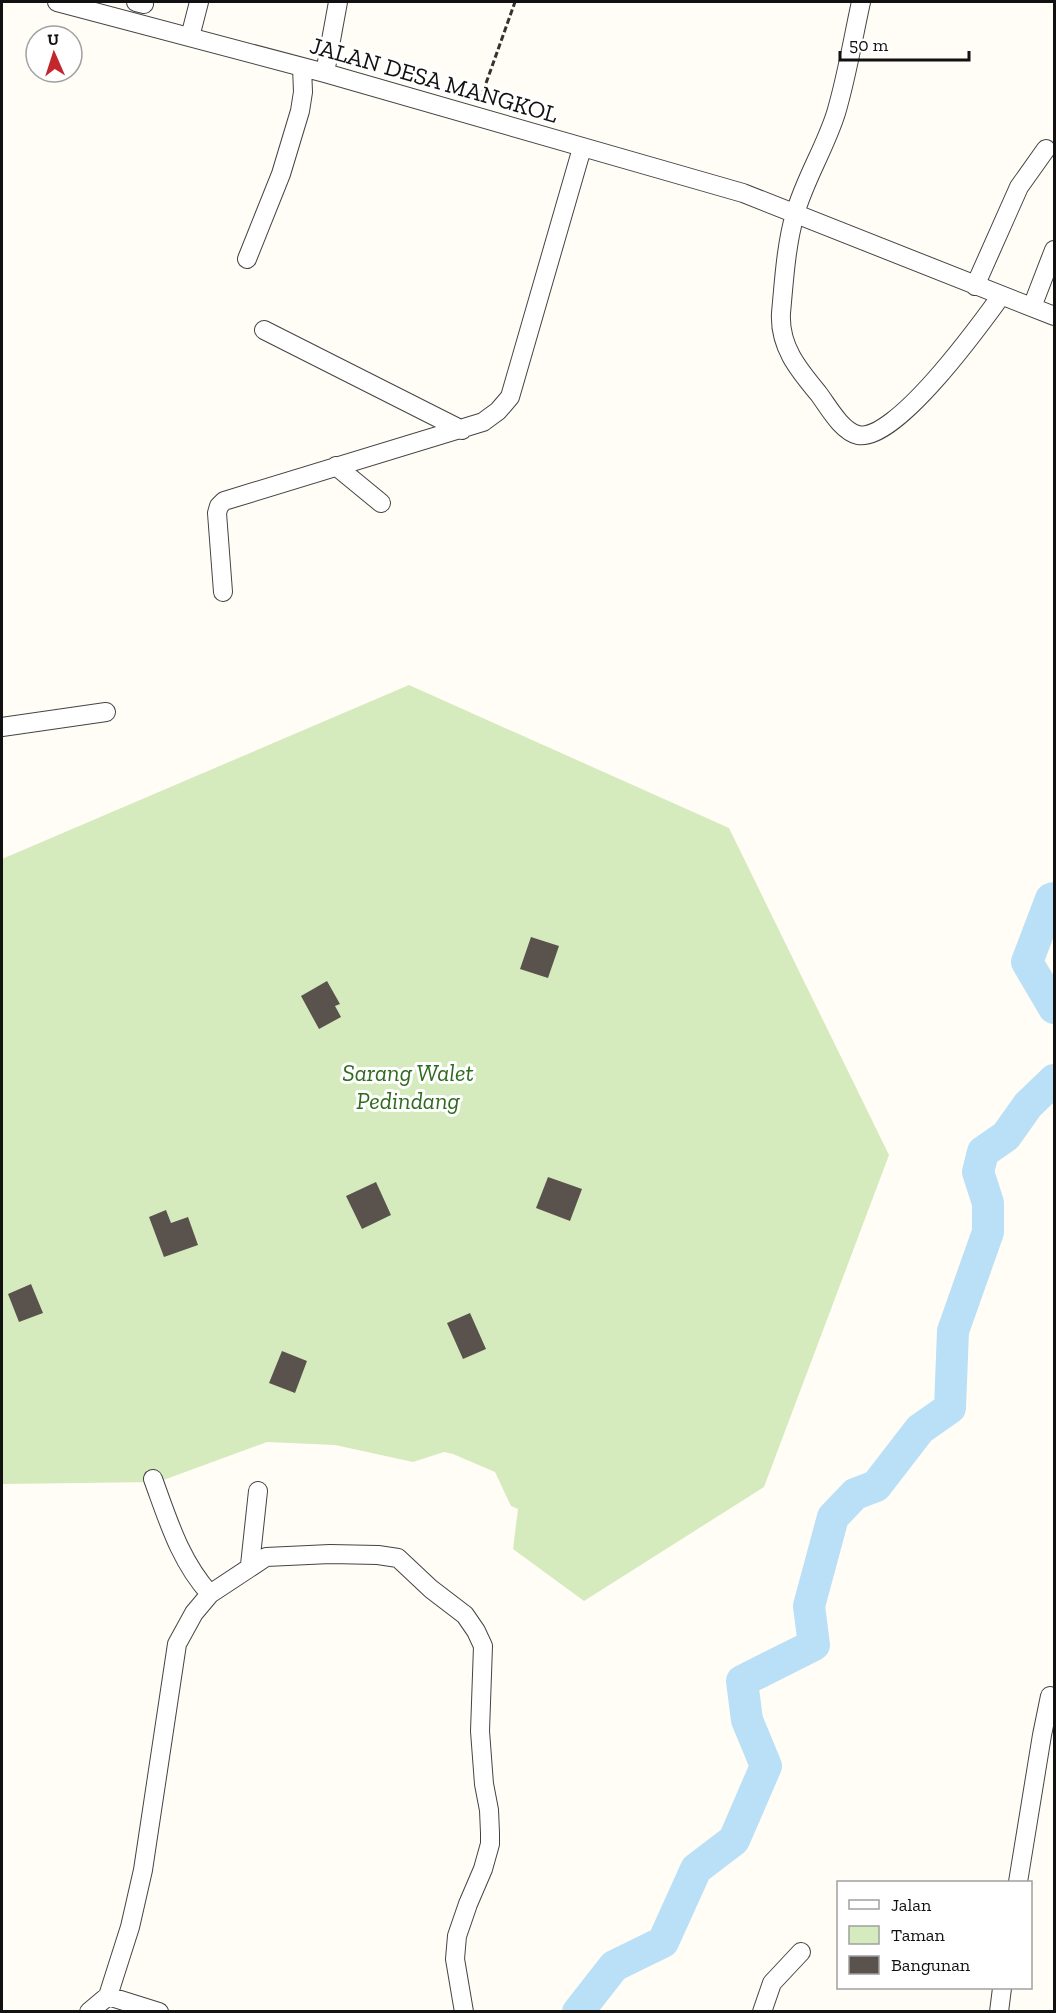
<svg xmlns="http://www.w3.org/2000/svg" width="1056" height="2013" font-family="'Zilla Slab',serif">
<rect width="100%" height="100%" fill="#fffdf5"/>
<path fill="#d5ebbd" d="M409,685L729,828L889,1155L764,1487L584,1601L513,1549L518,1509L511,1506L495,1472L453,1454L444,1452L413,1462L335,1445L267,1442L158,1482L2,1484V859Z"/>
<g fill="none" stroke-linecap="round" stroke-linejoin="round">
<path stroke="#b9e0f7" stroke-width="32" d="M1054,898L1051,899L1027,962L1054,1008
M578,2012L614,1966L663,1942L696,1869L734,1840L766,1766L747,1720L742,1681L814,1645L809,1606L833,1517L855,1494L876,1486L920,1429L950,1408L953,1331L988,1232V1203L978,1172L983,1152L1006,1136L1028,1105L1054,1080"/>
</g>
<path fill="#5a524d" d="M531,937L559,946L548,978L520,969Z
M327,981L340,1004L335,1006L341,1017L319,1029L301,996Z
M548,1177L582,1189L570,1221L536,1208Z
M376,1182L391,1215L362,1229L346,1196Z
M166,1210L171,1223L188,1217L198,1245L164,1257L149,1217Z
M31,1284L43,1313L19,1322L8,1294Z
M470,1313L486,1349L463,1359L447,1323Z
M282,1351L307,1361L295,1393L269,1383Z"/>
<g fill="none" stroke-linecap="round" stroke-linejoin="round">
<g stroke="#444" stroke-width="20">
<path id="minor" d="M57,2L325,73L743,193L1054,316
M136,2L144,4
M861,2C853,38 847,76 836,113C825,148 805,179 795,214C786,245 784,281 781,313C779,346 798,369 818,393C828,406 841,431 858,435C895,443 980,325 1001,296
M190,37L199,2
M325,73L338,2
M247,259L281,174L300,111L303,92L302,67
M975,286L1019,187L1046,149
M1032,307L1054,250
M264,330L462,430
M336,466L381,503
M223,592L217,513L219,506L224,501L483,422L498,411L510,397L582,148
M2,727L106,712
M153,1479C168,1520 180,1561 210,1594
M250,1565L258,1491
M1018,1882L1042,1735L1050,1696
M108,1996L159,2012
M89,2012L108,1996L130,1927L143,1870L177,1644L194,1613L210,1594L266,1557L330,1554L378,1555L398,1558L431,1589L465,1615L476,1631L483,1646L480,1731L484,1784L489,1810L490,1833V1844L483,1869L468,1904L457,1936L455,1959L464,2012
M762,2012L772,1983L801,1952
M999,2012L1002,1988"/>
</g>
<path stroke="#333" stroke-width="3" stroke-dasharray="6 3" stroke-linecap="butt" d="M480,100L515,2"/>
<use href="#minor" stroke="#fff" stroke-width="18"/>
</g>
<g text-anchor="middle" stroke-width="6" stroke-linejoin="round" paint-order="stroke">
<g font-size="24" fill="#111" stroke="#fff">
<text transform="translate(434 80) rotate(16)" y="8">JALAN DESA MANGKOL</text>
</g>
<g font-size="24" font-style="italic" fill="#2f6b1f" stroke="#fff">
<text x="408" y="1081">Sarang Walet<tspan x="408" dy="28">Pedindang</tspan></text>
</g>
</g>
<rect width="1056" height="2013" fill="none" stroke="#111111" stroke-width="6"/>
<rect x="837" y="1881" width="195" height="108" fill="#ffffff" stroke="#a0a0a0" stroke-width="1.5"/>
<rect x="849" y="1900" width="30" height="9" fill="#ffffff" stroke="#a0a0a0" stroke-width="1.5"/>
<text x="891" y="1911" font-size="18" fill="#111111">Jalan</text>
<rect x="849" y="1926" width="30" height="18" fill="#d5ebbd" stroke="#a0a0a0" stroke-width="1.5"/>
<text x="891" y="1941" font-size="18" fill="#111111">Taman</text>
<rect x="849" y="1956" width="30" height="18" fill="#5a524d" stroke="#a0a0a0" stroke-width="1.5"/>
<text x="891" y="1971" font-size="18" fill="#111111">Bangunan</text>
<g transform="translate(54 54) rotate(357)"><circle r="28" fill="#ffffff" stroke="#a0a0a0" stroke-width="1.5"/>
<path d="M0-4.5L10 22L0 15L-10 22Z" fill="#c4262e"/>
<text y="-9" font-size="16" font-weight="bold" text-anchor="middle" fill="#111111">U</text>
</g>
<path d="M840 51v9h129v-9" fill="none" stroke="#111111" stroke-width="3"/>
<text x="849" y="51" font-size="18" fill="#111111" stroke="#ffffff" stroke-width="4.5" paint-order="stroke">50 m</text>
</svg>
